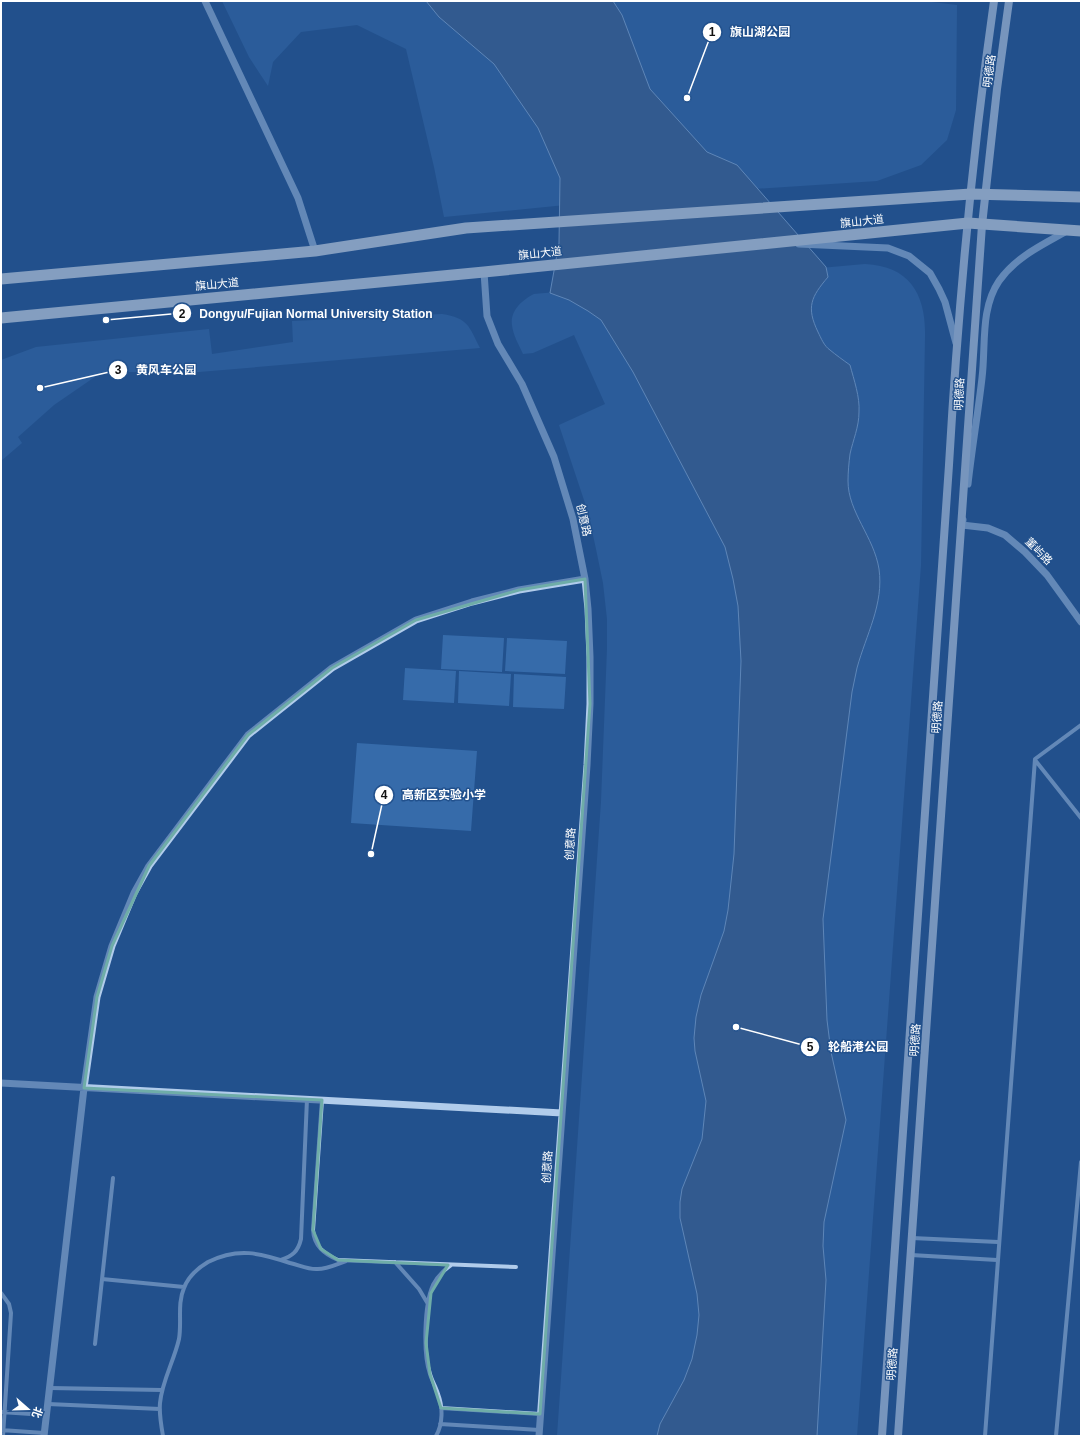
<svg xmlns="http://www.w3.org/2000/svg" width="1082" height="1437" font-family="Helvetica,'Noto Sans SC',sans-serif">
<rect width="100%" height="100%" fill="#22518d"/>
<path fill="#366baa" d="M222,1H923L957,5L956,110L947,140L921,165L877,181L675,194L444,217L434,167L406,49L357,25L301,32L273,62L268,86L249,57Z
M865,264C910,266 926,295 925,336L921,565L857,1436H557L601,802L607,649V619L603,583L596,549L588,512L559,425L605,404L574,335L533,353L523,354C519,345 513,335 512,325C510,311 522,300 534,294Z
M442,314C468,318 469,326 480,348L199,372H102L54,405L18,437L22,443L1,461V360L36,347L209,329L212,354L293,342L292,321Z
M443,635L504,638L502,672L441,669Z
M507,638L567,641L565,674L505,671Z
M405,668L456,671L454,703L403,700Z
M459,671L511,674L509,706L458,703Z
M514,674L566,677L564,709L513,707Z
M357,743L477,751L471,831L351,823Z"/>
<path fill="#466792" stroke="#a5c6ec" d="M426,1H613L622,15L650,89L707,152L737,165L826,267L828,277C811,297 806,307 818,332C821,338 824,346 830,350C836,355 843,360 850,365C854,380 860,397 859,412C859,427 853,440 850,454C849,462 848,472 848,481C848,512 874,537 879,569C884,604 866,635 857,668C855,676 854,684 852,692L823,919L827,1020L831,1052L846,1120L824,1222L823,1246L826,1280L817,1436H657L660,1424L684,1380L692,1359L697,1335L699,1315L697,1294L680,1218V1202L682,1189L702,1139L706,1101L695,1051L694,1038L696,1017L701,995L724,931L728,910L734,854L741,661L738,606L733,579L725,547L633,372L601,320L588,311L569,300L550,293L559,243L560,178L538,128L494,64L439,17Z"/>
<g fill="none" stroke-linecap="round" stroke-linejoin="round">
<path stroke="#b1cceb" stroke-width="4" d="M1035,760L1081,818
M322,1100L313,1230C314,1246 324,1254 338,1260L516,1267
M912,1238L998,1242
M911,1255L997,1260
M281,1260C292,1256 298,1252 301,1239L307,1099
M395,1262L419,1289L428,1304
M102,1279L184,1287
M1,1293L9,1304L11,1313L3,1436
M95,1344L113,1178
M50,1388L162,1390
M48,1404L160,1409
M441,1408L540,1414
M1,1412L46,1415
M440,1424L539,1430
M1,1430L44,1433
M163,1436C161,1425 159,1414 160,1403C162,1381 174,1361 179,1339C182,1322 177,1304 184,1288C188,1277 198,1268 208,1262C238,1247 260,1253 290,1263C299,1265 307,1269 316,1269C325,1270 337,1264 346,1261
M436,1436C443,1424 443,1407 438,1394C436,1387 432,1381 430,1374C423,1354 424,1305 433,1285C437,1277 444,1270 451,1265
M985,1436L1035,759L1081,725
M1056,1436L1081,1162"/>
<path stroke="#b1cceb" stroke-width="7" d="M205,1L298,198L315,251
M799,244L888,248L909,256L930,273L939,289L945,302L956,343
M484,272L487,316L498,344L522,384L554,457L573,519L585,579L588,609L590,657V704L587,765L539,1436
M968,484C972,448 978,413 982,378C986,346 980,309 999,281C1016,257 1042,245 1067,231
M963,520L962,525L988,528L1005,535L1025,552L1047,575L1081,622
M1,1083L562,1113
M44,1436L84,1088L97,997L112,946L134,893L149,866L248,735L332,668L416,620L472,602L519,590L585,579"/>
<path stroke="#dde9f9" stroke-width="8" d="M882,1436L949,465C958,310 972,155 994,1
M898,1436L982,225L997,89L1009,1"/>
<path stroke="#fafcfe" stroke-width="11" d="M1,279L315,251L466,228L971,194L1081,197
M1,318L484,272L968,223L1081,231"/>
</g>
<path d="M0 0H1082V1437H0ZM585,579L590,704L540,1414L441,1408L430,1374L426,1343L431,1293L448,1265L338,1260L321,1249L313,1230L322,1100L84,1088L97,997L112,946L149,866L248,735L332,668L416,620L519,590Z" fill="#22518d" fill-opacity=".55" fill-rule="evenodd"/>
<path fill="none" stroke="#6fada8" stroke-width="3" stroke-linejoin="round" d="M585,579L590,704L540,1414L441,1408L430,1374L426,1343L431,1293L448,1265L338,1260L321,1249L313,1230L322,1100L84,1088L97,997L112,946L149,866L248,735L332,668L416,620L519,590Z"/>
<g text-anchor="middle" stroke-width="3" stroke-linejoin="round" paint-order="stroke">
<g font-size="11" fill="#fff" stroke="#22518d">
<text transform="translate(989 71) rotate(-82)" y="4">明德路</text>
<text transform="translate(862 221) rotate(-6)" y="4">旗山大道</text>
<text transform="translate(540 253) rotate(-6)" y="4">旗山大道</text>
<text transform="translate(217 284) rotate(-5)" y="4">旗山大道</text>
<text transform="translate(959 394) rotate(-87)" y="4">明德路</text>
<text transform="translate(584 520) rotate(77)" y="4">创意路</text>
<text transform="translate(1039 551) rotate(45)" y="4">董屿路</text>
<text transform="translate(937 717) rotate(-86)" y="4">明德路</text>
<text transform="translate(570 844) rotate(-86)" y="4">创意路</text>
<text transform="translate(915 1040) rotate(-86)" y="4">明德路</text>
<text transform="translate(547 1167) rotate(-86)" y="4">创意路</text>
<text transform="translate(892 1364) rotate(-86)" y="4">明德路</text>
</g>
</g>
<path fill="none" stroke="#fff" stroke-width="1.5" d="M687 98L712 32M106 320L182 313M40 388L118 370M371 854L384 795M736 1027L810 1047"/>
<g fill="#fff" stroke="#22518d" stroke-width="1.5">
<circle cx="687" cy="98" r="4"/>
<circle cx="106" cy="320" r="4"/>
<circle cx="40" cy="388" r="4"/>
<circle cx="371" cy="854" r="4"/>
<circle cx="736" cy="1027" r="4"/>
<circle cx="712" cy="32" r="10"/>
<circle cx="182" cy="313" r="10"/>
<circle cx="118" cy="370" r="10"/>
<circle cx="384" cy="795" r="10"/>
<circle cx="810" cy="1047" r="10"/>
</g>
<g font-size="12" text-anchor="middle" font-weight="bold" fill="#111">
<text x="712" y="36">1</text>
<text x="182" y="318">2</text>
<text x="118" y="374">3</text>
<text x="384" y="799">4</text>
<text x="810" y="1051">5</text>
</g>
<g font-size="12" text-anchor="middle" font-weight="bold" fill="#fff" stroke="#22518d" stroke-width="3" stroke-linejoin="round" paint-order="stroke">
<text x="760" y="36">旗山湖公园</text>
<text x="316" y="318">Dongyu/Fujian Normal University Station</text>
<text x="166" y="374">黄风车公园</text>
<text x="444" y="799">高新区实验小学</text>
<text x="858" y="1051">轮船港公园</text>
</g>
<rect width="1082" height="1437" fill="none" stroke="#ffffff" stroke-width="4"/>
<g transform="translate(28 1409) rotate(110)" stroke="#22518d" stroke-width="3" paint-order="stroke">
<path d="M0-3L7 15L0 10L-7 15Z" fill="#ffffff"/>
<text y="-6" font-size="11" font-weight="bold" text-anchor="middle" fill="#ffffff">北</text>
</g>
</svg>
